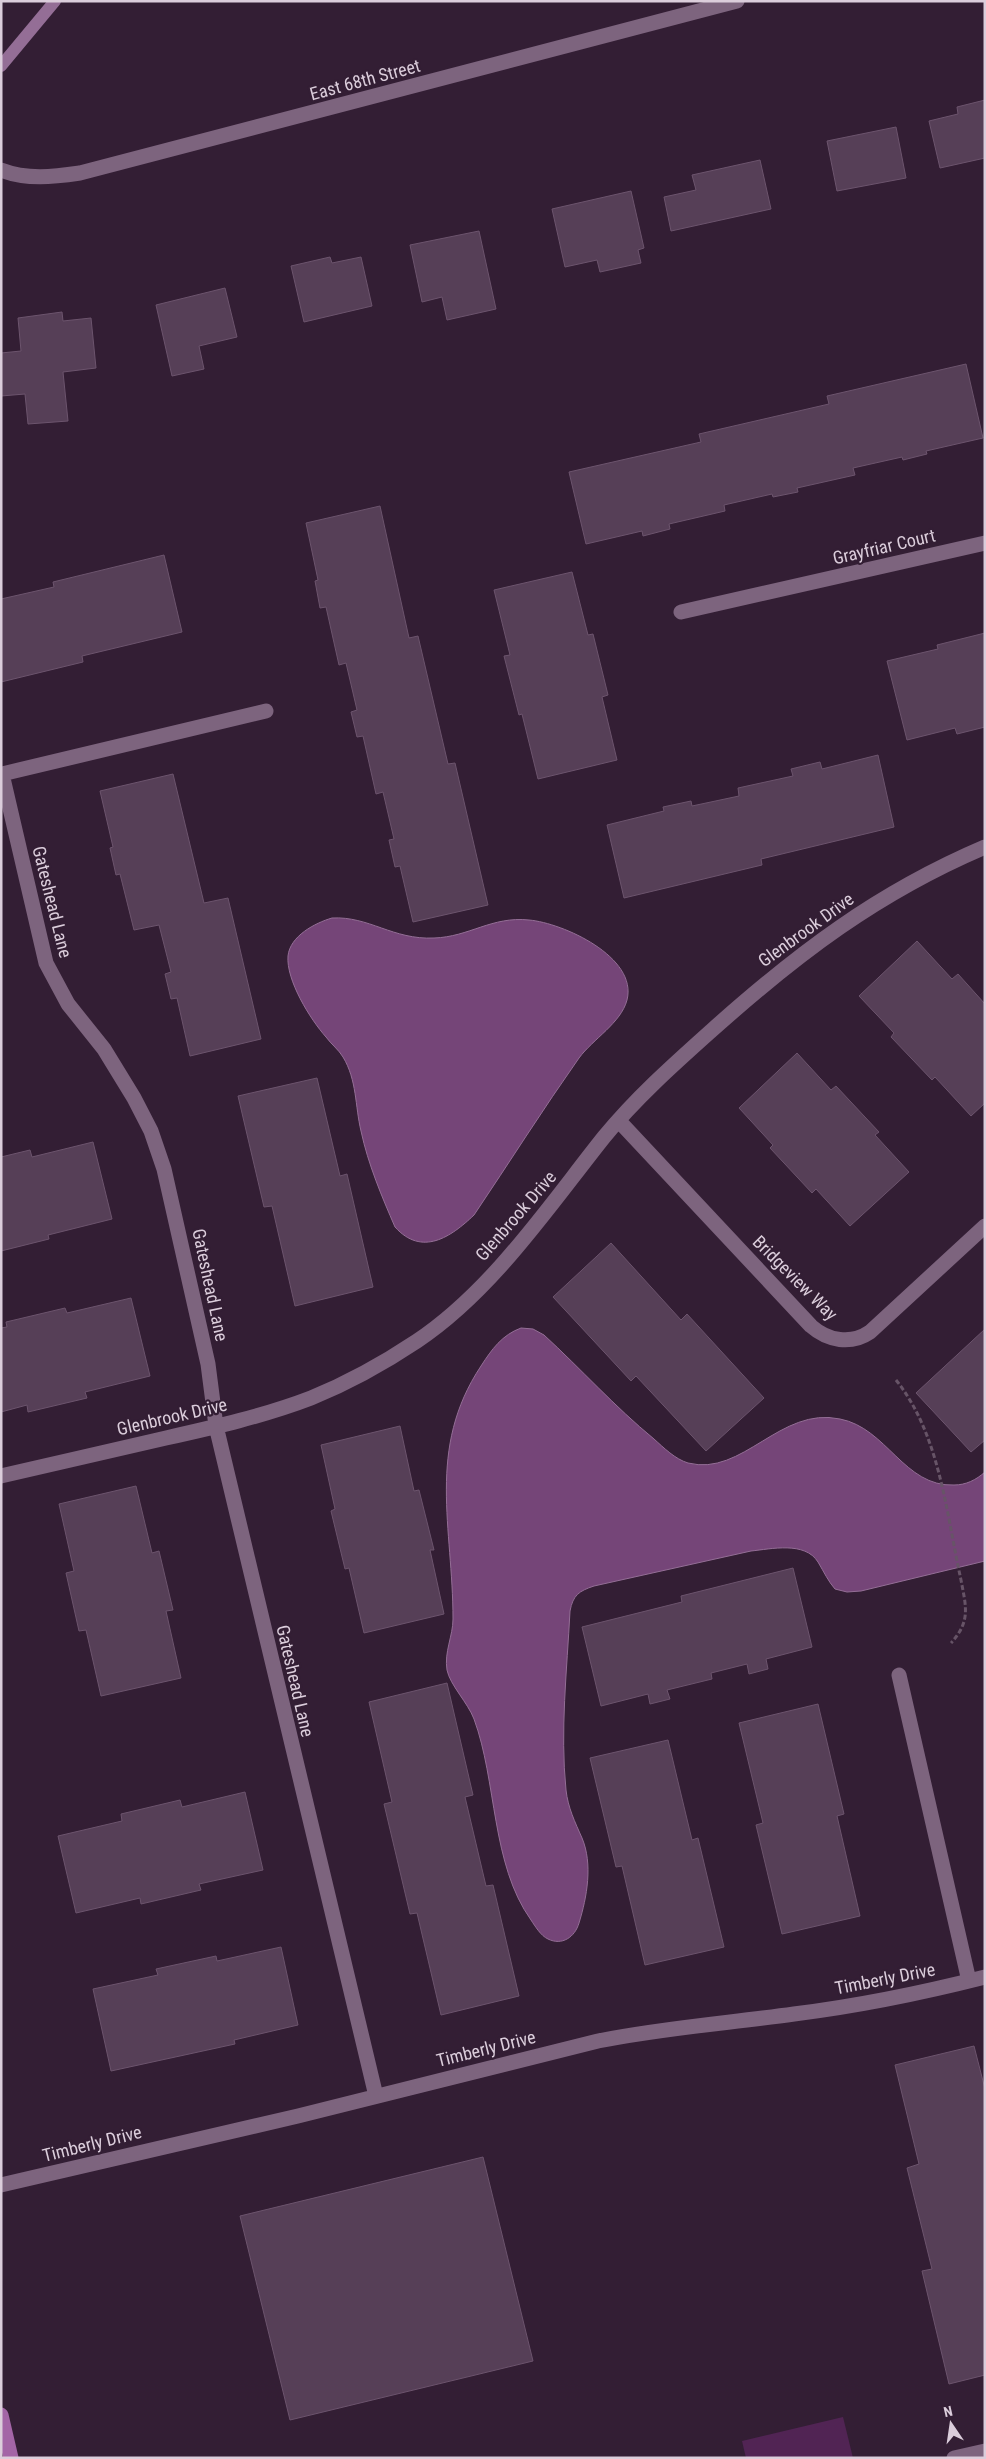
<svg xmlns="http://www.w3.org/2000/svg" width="986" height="2459" font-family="'Roboto Condensed',sans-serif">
<rect width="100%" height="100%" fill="#331e34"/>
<path fill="#512454" d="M843,2417L853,2458H746L742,2441Z"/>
<path fill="#754578" stroke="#946e96" d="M332,918C369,916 393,940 434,938C469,937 492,916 529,920C563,923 638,957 627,1000C621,1023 593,1039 579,1058C543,1109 509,1163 474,1215C451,1237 422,1257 395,1227C382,1197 368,1164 361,1131C355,1106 357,1080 343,1057C339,1050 331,1044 326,1037C310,1019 286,980 288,956C290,936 315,923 332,918Z
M521,1328L533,1329L544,1335C581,1369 615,1407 654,1439C664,1448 675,1459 688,1463C743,1477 780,1406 840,1419C887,1428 904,1487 954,1485C966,1485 976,1480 985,1472V1561L861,1591L847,1592L835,1589C828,1581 824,1572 818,1562C805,1541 771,1549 751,1551L594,1586C579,1591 573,1595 570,1611C567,1670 560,1731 566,1790C568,1808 575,1822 582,1838C593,1864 587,1897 579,1923C575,1937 562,1946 548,1939C541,1936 535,1926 531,1920C491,1864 497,1781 474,1719C468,1703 450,1685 447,1670C444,1652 453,1636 453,1619C453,1527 426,1449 481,1366C492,1349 502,1335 521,1328Z"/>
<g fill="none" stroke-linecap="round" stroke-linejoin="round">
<path stroke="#946e96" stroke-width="12" d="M1,66L55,1"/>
</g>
<path fill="#563f57" stroke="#6c546d" d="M985,100V158L940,168L929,121L958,114L957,107Z
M896,127L906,178L837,191L827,141Z
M760,160L771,209L671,231L664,197L696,190L692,175Z
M631,191L644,248L638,250L641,263L600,272L597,260L565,267L552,209Z
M479,231L496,309L447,320L442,297L422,302L410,245Z
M330,257L332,263L361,257L372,306L304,322L291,266Z
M225,288L237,337L199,346L204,369L172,376L156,305Z
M62,312L63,321L91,318L96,368L63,372L68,421L28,424L25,394L1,396V353L21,351L18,318Z
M966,364L983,438L926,451L927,454L903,460L902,457L853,468L855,475L797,488L798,492L773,497L772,494L724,505L725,511L669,524L670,529L643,536L642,531L586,544L569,472L701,442L699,434L829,404L827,396Z
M380,506L409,638L418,636L448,764L455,763L488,905L413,922L400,866L395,867L389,840L394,839L383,792L376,794L363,736L357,737L351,712L357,710L346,663L339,665L326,607L320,608L315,581L318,580L306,523Z
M164,555L182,632L82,656L83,662L1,682V599L54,587L53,582Z
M572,572L588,635L593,634L608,695L602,697L617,760L538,779L522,714L519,715L504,656L510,655L494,590Z
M985,633V727L957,734L955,728L907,740L887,661L938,649L937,645Z
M878,755L894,827L761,859L762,865L624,898L607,825L664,811L663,807L691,801L692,806L739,796L738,788L793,776L791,769L820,762L822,769Z
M173,774L204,903L228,898L261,1039L190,1056L177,998L171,999L165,974L171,972L159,925L134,930L120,874L116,875L110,848L113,847L100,791Z
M917,941L952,979L958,974L985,1004V1103L971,1116L935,1077L932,1080L891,1037L894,1033L859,996Z
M797,1053L831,1090L836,1086L879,1132L875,1135L909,1172L850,1226L816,1189L812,1193L770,1148L773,1145L739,1108Z
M317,1078L340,1176L347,1174L373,1287L295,1306L272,1206L264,1207L238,1096Z
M93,1142L112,1219L48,1235L49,1239L1,1251V1157L30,1150L32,1157Z
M611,1243L681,1320L687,1314L764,1398L706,1451L636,1376L631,1381L553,1297Z
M131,1298L150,1376L85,1392L87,1398L28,1412L27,1405L1,1412V1328L7,1327L6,1322L65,1308L67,1313Z
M985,1329V1440L971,1452L916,1393Z
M400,1426L414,1491L419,1490L434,1550H430L444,1614L364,1633L349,1568L345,1569L331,1511L335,1509L321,1445Z
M136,1486L152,1553L159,1551L173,1610L166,1611L181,1678L101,1696L86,1630L79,1631L66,1573L74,1571L59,1504Z
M793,1568L812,1647L766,1659L768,1669L749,1674L747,1664L711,1673L712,1679L667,1690L670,1699L650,1704L648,1694L601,1706L582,1627L682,1602L681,1596Z
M447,1683L473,1795L465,1797L486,1886L493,1885L519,1996L441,2015L417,1913L410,1914L384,1804L392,1802L369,1702Z
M818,1704L844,1814L837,1816L860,1916L782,1934L756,1825L763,1823L739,1723Z
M668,1740L692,1840L698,1838L724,1947L645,1965L622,1866L616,1867L590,1758Z
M245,1792L263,1870L199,1884L201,1890L141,1904L140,1898L76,1913L58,1836L122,1821L121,1814L180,1800L182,1807Z
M281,1947L298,2025L234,2040L235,2044L111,2071L93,1989L158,1975L156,1969L216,1956L217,1961Z
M974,2046L985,2089V2375L949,2384L922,2271L932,2269L907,2168L919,2164L895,2065Z
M483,2157L533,2361L290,2420L240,2216Z"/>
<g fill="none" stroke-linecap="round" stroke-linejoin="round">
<path stroke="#675467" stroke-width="3" stroke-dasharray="5 2.5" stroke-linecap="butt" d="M896,1380C940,1435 946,1512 961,1580C966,1607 971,1621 951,1643"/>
<path stroke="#7d647e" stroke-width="15" d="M1,170C27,180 53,177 80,173L737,1
M681,612L985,543
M266,711L2,774L46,963L68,1004L104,1049L134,1098L151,1131L164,1169L208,1364L216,1426L376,2096
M619,1121L811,1326C828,1341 851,1345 870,1332L985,1226
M1,1476C56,1463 111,1451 166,1438C215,1427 264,1416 311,1398C348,1383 384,1363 417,1341C492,1291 549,1206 604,1137C636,1098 673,1065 711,1031C797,954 877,893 985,847
M899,1675L969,1981
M1,2185L298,2116L598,2041C663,2028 729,2023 794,2014C858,2006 922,1993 985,1977
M954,2458L985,2451"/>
<path stroke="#a365a6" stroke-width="15" d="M1,2415L11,2458"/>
</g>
<g text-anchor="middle" stroke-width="4.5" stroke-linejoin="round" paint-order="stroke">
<g font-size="18" fill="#dbcddb" stroke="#331e34">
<text transform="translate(365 80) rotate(-15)" y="6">East 68th Street</text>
<text transform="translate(884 547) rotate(-13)" y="6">Grayfriar Court</text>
<text transform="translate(52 902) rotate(76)" y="6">Gateshead Lane</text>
<text transform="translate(806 930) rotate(-36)" y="6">Glenbrook Drive</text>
<text transform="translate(516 1216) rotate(-49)" y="6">Glenbrook Drive</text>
<text transform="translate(795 1278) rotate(45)" y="6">Bridgeview Way</text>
<text transform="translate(210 1285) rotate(78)" y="6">Gateshead Lane</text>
<text transform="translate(172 1417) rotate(-13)" y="6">Glenbrook Drive</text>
<text transform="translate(295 1681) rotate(77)" y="6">Gateshead Lane</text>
<text transform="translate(885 1979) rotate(-11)" y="6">Timberly Drive</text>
<text transform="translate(486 2049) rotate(-14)" y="6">Timberly Drive</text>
<text transform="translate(92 2144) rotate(-14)" y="6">Timberly Drive</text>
</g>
</g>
<rect width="986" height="2459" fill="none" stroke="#dbcddb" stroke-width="5"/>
<g transform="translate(951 2424) rotate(347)" stroke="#331e34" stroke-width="4" paint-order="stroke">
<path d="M0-4L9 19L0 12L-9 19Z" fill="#dbcddb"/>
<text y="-8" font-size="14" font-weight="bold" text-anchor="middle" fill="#dbcddb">N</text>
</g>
</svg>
